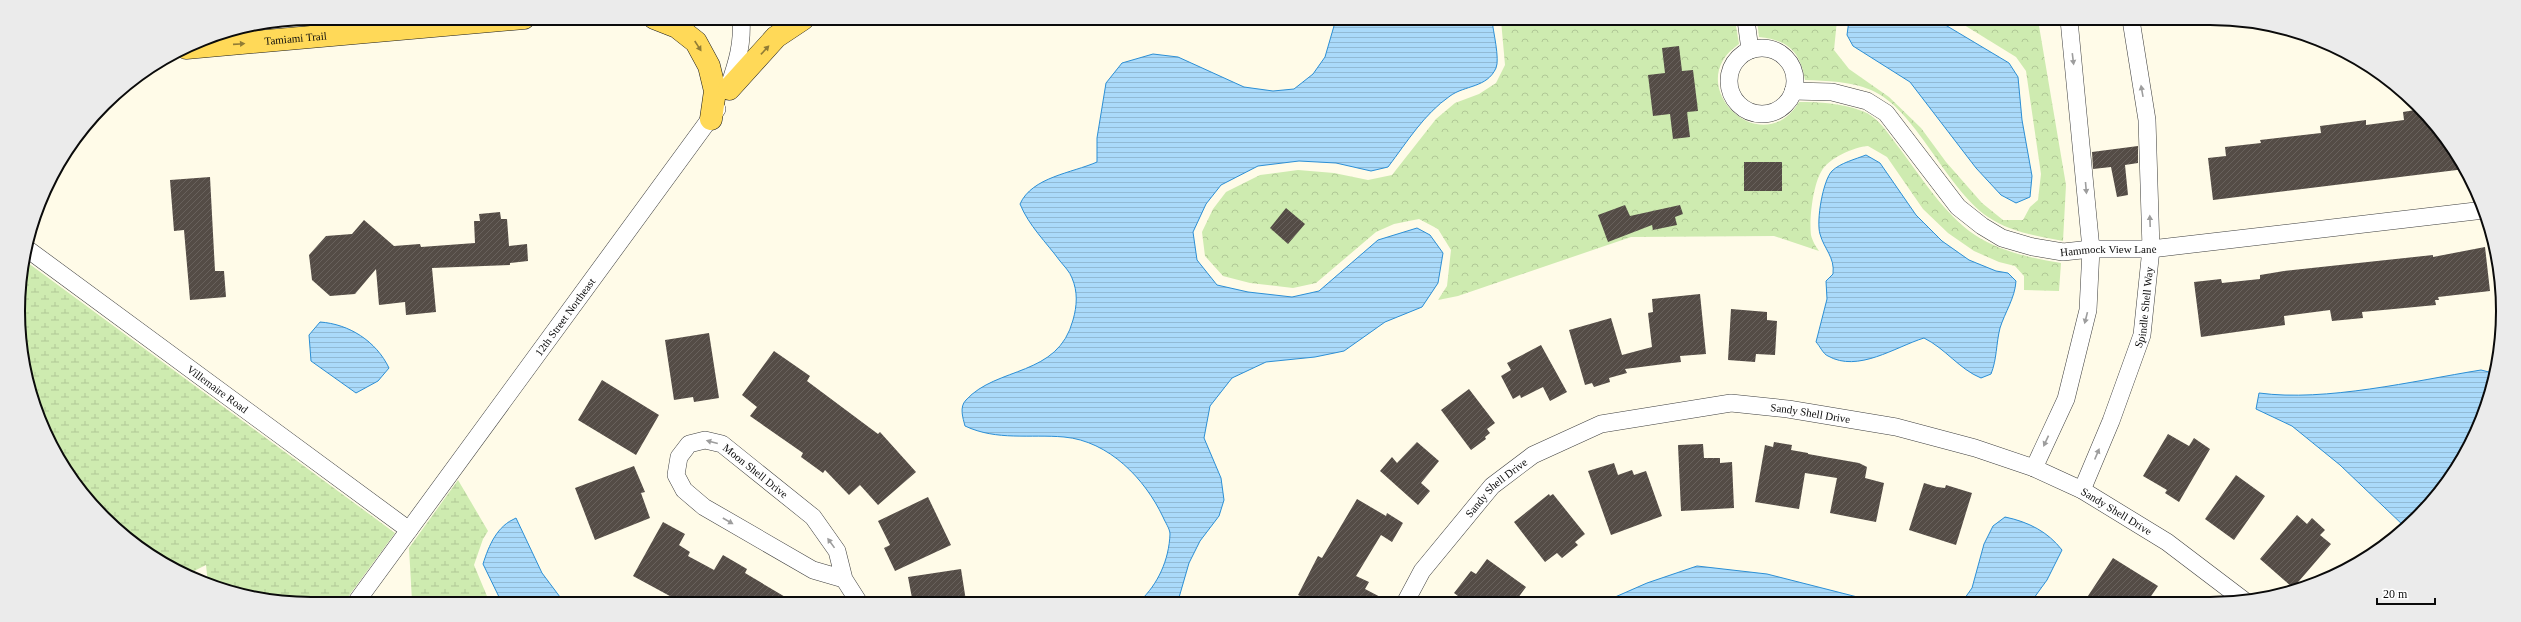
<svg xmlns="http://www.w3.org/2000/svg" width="2521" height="622" font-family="Georgia,serif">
<defs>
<pattern id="wetland-marsh" width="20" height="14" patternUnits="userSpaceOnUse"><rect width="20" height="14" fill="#ceebb0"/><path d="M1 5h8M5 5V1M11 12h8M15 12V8" fill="none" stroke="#b0c896"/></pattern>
<pattern id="park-crowns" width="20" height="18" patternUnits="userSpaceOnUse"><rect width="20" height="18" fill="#ceebb0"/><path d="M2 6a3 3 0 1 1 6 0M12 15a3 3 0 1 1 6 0" fill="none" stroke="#b0c896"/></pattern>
<pattern id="water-rules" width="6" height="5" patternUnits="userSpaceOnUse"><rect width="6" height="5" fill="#aadafa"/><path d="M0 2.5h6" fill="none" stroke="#91bad5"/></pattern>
<pattern id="building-hatch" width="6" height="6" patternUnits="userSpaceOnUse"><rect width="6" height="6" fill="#544c46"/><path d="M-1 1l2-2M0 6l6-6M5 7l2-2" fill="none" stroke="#68615c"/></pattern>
</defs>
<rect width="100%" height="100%" fill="#fffbe8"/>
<path fill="url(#wetland-marsh)" d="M24,260L395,533L345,601C299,601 251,604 208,584L206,565L186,575L165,565L118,531L79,490L48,441L28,387L19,292Z
M458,480L488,531L483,539L474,565L489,601H412L409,548Z"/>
<path fill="url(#park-crowns)" d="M1501,20H1735L1739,44C1679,84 1762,164 1799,102C1820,102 1841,103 1862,111C1879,117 1889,135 1900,149C1922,178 1944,214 1975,235C2001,252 2031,258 2061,263L2059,291L2024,290V276L2015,266L1999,262L1974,251L1948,233L1923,209L1887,157L1868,146C1854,147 1828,158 1821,172C1813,186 1809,219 1811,235C1812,240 1816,247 1819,251L1774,236L1631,237L1458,296L1438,300L1447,286L1451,250L1438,229L1419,219L1394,224L1376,232L1316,283L1293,288L1250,283L1223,276L1205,256L1202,232L1213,209L1226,192L1260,175L1298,170L1334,173L1368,180L1392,175L1436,119L1455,103L1479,94L1496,83L1505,65Z
M1757,20H1837L1834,50L1849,69L1889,97L1921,128L1946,162L1982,203L2003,220H2023L2030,207L2038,200L2041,174L2026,71L2016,57L1956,20H2038L2066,185L2063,241C2037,236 2010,232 1988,217C1944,186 1916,109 1871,90C1850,81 1827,81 1805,80C1800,52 1789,40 1759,37Z"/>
<path fill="url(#water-rules)" stroke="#2c8fd5" d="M1336,19L1492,20C1493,31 1500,59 1496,68C1487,88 1465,85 1450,96C1424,114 1407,142 1388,167L1371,171L1336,163L1299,161L1258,166L1221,185L1206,204L1193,232L1197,260L1217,285L1248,292L1292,297L1319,291L1378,240L1417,228L1430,235L1443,253L1438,283L1422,307L1385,322L1344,351L1315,357L1266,362L1232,378L1210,406L1204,438L1221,478L1224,500L1219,516L1200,541L1189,563L1178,601H1140C1158,584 1169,560 1170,534C1170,529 1165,522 1163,517C1145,479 1109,441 1064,437C1030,434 997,441 965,426C963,418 959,407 966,400C997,366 1058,377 1073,320C1077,306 1078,292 1072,278C1070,272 1064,266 1060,261C1046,242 1029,226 1020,204C1032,177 1072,173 1097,162V138L1106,83L1122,63L1153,54L1178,57L1244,87L1273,91L1294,89L1313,74L1325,57Z
M1849,20H1937L2009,63L2018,77L2022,120L2032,176L2030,197L2016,203L2001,195L1976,168L1910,82L1853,46L1847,35Z
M1866,155L1880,163L1916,215L1942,241L1969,260L1996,271L2008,273L2016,281C2015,298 2005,312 2000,328C1996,344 1997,359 1991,374L1981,378C1959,369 1946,349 1924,338C1895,347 1858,373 1828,356C1823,354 1820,346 1816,342L1827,299L1826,281L1833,274C1835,257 1824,249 1820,234C1816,221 1823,180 1832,171C1840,163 1856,159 1866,155Z
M320,322C349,324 376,341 389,368L378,381L356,393L311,361L309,335Z
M2481,370L2493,373L2473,441L2417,518L2405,527L2340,465L2292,426L2256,409L2259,393C2326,402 2413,381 2481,370Z
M2005,517C2029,522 2048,532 2062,550L2047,580L2031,602H1962L1972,588L1984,544L1993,526Z
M516,518L542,573L563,601H501L483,564C489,545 497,526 516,518Z
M1697,566L1767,574L1877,602L1606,601L1647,583Z"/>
<path fill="url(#building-hatch)" d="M1679,46L1682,71L1693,70L1698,111L1687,112L1690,137L1673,139L1670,114L1653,116L1648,75L1665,73L1662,48Z
M2421,109L2443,133L2465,169L2213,200L2208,158L2226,156L2225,147L2261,143L2260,140L2321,133L2320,126L2366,120V125L2404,120L2403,112Z
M2138,146V163L2125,165L2128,195L2117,197L2111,167L2093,169L2092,152Z
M1744,162H1782V191H1744Z
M210,177L215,271H224L226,297L190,300L184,230L174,231L170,180Z
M1625,205L1630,216L1680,205L1683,214L1675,217L1677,225L1653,230L1652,225L1608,242L1598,215Z
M1286,208L1305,224L1288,244L1270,228Z
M500,212L501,219H507L509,246L527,244L528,261L510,263V265L432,268L436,312L406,315L405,302L379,305L376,269L355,294L330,296L312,280L309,255L326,236L352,234L364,220L394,246L420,244L421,247L475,243L474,221H480L479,214Z
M2485,247L2490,291L2438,297L2439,300H2435L2436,305L2362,312L2363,318L2332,321L2330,310L2284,316L2285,325L2201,337L2194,282L2221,279L2222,283L2260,279V275L2284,271L2433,255V257Z
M1700,294L1706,354L1680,356L1681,362L1672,363L1625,369L1627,373L1609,378L1610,382L1594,387L1592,383L1585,385L1569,330L1611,318L1622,355L1652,347L1648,313L1653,312L1652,299Z
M1731,309L1767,312V320L1777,321L1775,355L1756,354L1755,362L1728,360Z
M709,333L719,398L694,402L693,397L674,400L665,340Z
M1541,345L1567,392L1550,401L1543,387L1521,398L1520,395L1513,399L1501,376L1511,370L1507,363Z
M774,351L810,376L807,381L878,434L880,432L916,472L878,505L860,485L849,495L825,470L823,473L801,457L803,453L750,416L757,407L742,395Z
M602,380L659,415L636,455L578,420Z
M1469,389L1495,423L1487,429L1490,433L1485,437L1486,439L1471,450L1441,410Z
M2168,434L2189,446L2194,438L2210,449L2179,502L2165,493L2167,490L2143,476Z
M1417,442L1439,461L1421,483L1430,491L1418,505L1380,471L1392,457L1397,463Z
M1774,442L1792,445L1791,450L1808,453V454L1859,463L1867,467L1865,478L1884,483L1876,522L1830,513L1837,478L1805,473L1799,509L1755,502L1765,445L1773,447Z
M1703,444L1704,458H1720V463L1732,462L1734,508L1681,511L1678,445Z
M1614,463L1618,475L1632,470L1634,475L1646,471L1662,516L1611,535L1588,471Z
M634,466L645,492L641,493L650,518L595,540L575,488Z
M2236,475L2265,496L2234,540L2205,519Z
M1924,483L1937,487L1945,488L1946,485L1972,493L1956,545L1909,530Z
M1549,494L1550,496L1553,494L1585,534L1575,542L1578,545L1562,558L1557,553L1545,562L1514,522Z
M928,497L951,545L895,571L884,548L890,545L878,521Z
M1357,499L1386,516L1387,513L1403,523L1392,542L1381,535L1356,576L1369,582L1365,589L1388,601H1310L1298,595L1318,556L1322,558Z
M2297,515L2307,524L2312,518L2325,530L2320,535L2331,544L2293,588L2260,559Z
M663,522L685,534L679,545L690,552L688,556L714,570L723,555L747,569L745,573L792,601H679L633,576Z
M2113,558L2158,586L2147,602H2084Z
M1487,559L1526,587L1515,602H1466L1454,593L1471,571L1476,574Z
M961,569L966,601H922L921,597L912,598L908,577Z"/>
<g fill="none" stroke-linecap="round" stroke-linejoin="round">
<g stroke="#3e3e3e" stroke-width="18">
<g id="minor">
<path d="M1746,20L1750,50"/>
<circle cx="1762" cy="81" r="33"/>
<path d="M729,86C737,63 743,43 741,19"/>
<path id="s1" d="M1793,91L1832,92L1867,101L1886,113L1958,207L1982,226L2002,238L2033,247L2063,252L2091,249H2151L2484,210"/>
<path id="s2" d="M26,248L409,530"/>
<path d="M2034,468L2066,399L2088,310L2091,249L2069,20"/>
<path id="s3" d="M2082,490L2111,421L2142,335L2151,249L2147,120L2131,20"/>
<path id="s4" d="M844,579L813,570L704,507L684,490L676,475L679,457L689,444L705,440L722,444L813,517L837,551L844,579L858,601"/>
<path id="s5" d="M357,601L717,109"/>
<path id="s6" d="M1406,601L1422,571L1492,486L1533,455L1601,424L1731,403L1788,409L1896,427L1975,448L2034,468L2082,490L2167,542L2246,602"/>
</g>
</g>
<g stroke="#1c1c1c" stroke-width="23">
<g id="primary">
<path d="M654,18L677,27L696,42L709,66L715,91L711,119"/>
<path id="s7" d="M186,48L524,18"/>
<path d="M729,89L776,37L803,19"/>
</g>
</g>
<use href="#minor" stroke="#fff" stroke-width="17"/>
<use href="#primary" stroke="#ffd958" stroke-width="22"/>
</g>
<defs><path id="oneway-solid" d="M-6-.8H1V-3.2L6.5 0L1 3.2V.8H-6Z"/></defs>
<g fill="#917c35">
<use href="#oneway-solid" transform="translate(239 44) rotate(-4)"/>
<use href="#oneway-solid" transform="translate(698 46) rotate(57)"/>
<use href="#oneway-solid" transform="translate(765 50) rotate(-47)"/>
</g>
<g fill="#9d9d9d">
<use href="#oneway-solid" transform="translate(2073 59) rotate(83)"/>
<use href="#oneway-solid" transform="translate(2142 91) rotate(-100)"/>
<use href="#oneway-solid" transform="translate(2086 188) rotate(85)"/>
<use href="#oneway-solid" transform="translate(2150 221) rotate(-92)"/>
<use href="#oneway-solid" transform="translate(2086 318) rotate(104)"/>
<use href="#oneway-solid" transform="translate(2046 441) rotate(115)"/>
<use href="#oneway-solid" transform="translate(712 442) rotate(-165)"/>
<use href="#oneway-solid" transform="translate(2097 454) rotate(-67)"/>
<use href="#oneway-solid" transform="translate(728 521) rotate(30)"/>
<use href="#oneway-solid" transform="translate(831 543) rotate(-126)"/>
</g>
<g text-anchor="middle" stroke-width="4" stroke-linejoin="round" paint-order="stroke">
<g font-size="11" fill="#0b0b0b" stroke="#fff">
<text dy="4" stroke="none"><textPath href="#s7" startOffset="110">Tamiami Trail</textPath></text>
<text dy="4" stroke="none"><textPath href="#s1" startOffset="378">Hammock View Lane</textPath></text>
<text dy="4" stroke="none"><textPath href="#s3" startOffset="194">Spindle Shell Way</textPath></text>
<text dy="4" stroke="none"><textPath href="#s5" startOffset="352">12th Street Northeast</textPath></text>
<text dy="4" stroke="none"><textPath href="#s2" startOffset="238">Villemaire Road</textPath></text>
<text dy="4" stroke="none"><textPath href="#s6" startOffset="482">Sandy Shell Drive</textPath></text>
<text dy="4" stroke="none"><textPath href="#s4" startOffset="313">Moon Shell Drive</textPath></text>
<text dy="4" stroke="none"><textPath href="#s6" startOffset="146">Sandy Shell Drive</textPath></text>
<text dy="4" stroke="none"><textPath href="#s6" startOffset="806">Sandy Shell Drive</textPath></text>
</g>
</g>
<path d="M0 0H2521V622H0ZM311 25H2210A286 286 0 0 1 2496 311V311A286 286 0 0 1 2210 597H311A286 286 0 0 1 25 311V311A286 286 0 0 1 311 25Z" fill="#ebebeb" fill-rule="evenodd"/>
<path fill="none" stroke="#0b0b0b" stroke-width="2" d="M311 25H2210A286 286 0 0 1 2496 311V311A286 286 0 0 1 2210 597H311A286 286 0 0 1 25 311V311A286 286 0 0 1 311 25Z"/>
<path d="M2377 598v6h58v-6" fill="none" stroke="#0b0b0b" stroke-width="2"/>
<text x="2383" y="598" font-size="12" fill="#0b0b0b" stroke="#ffffff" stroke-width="3" paint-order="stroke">20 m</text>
</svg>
